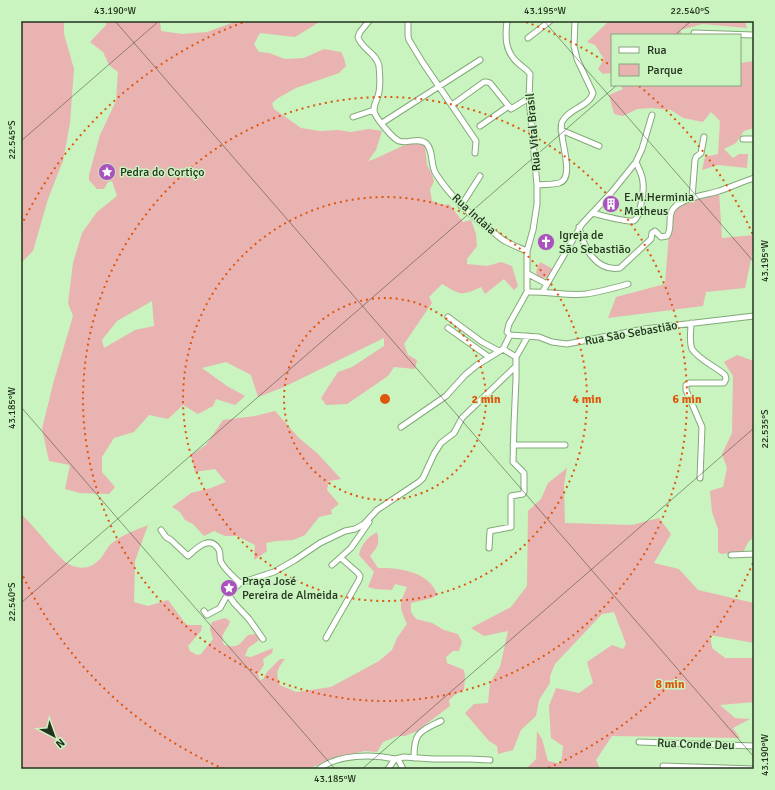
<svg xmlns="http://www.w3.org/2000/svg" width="775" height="790" font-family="Signika,sans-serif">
<rect width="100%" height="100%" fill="#c9f3bf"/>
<path fill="#e9b3b2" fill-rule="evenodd" d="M21,21H64V34L74,69L70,123L63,161L48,199L33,251L21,263Z
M106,21H160L161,31L182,34L207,32L237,21H321L295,37L260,33L254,44L259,52L269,53L285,59L304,58L324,49L341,52L344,58L346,66L339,73L296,88L278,98L272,103L274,109L301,128L320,131L338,130L351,132L369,129L382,131L376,150L368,161C381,158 405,142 415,143C418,143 422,145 425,146L427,165L431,172L434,181L430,190L432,201L444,205L449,204L463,222L471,220L476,234L477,246L467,259V264L487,266L501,262L512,266L518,286L514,290L504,279L485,294L481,287C460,297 460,294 442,284L429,297L432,303L404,344L408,355L417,360L415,369L394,367L388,376L347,404L326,405L321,398L338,372L352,367L384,346V338L284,387L258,397L251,375L226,362L202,368L227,386L245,396L235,405L216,399L213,406L198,414L183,405L168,419L149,415L134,432L114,438L102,457V472L115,487L109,494L80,493L65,489L70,465L49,461L42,429L53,384L73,316L68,303L73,263L82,233L97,212L117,196L112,181L108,182L104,189H97L89,180V175L100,135L116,101L118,72L109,65L103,52L90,42L106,25ZM152,301L154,326L135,330L104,348L102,340L117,321Z
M609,21H745L747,28L703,24L680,30L682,35H612V76L610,73L603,74L598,69L604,59L595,45L587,42Z
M754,61V128L744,131L736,143L724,149L733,158L739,154H748L747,168L718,165L702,170L705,157L718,154L720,121L711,112L703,122L683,118L671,110L651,108L637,109L623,116L614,114L609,95L623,89L620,85H740V63Z
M719,191L722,238L754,235V246L745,288L706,292L703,306L608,318L616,297L665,284L670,220L676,206Z
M540,262L553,269L548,277L541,279C533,275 537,269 540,262Z
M737,355L754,361V537L749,541L743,552L721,554L718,552V529L712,512L710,491L723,487L727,468L722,454L732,433L733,376L724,362Z
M275,411L299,438L317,453L341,479L329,481L327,490L339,504L331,510L332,514L319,517L305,535L293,540L276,541L266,543L267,551L254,560L255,545L237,536H225L214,531L204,536L193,524L185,520L180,512L172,507L191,493L211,488L226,482L215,469L195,472L191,455L206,445L223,420L255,416Z
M567,468L564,485L565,523L632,525L659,518L671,534L654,563L679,569L698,590L754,603V643L710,635L712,648L725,658H754V702L720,705L735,718L750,719L733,728L740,738L612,736L596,760L600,769H526L536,759L537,731L542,739L548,761L561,764L563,746L551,738L549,706L556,688L579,693L593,683L587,662L612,645L623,649L626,644L614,612L602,614L555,664L550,676V683L539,700L536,716L521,730L513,750L498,754L497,746L489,741L465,713L474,704L488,703L490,683L500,667L508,631L484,636L471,628L511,607L527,586L528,511L541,499L548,483Z
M21,514C36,528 47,544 61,558C73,570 89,572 101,558C105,553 107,547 112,543C122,535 136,530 148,525L135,561L134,602L148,606L168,600L185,623L188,625H202L201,631L188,646L190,651L197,655L201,654L213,639L210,629L212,622L225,618L230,621C227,632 219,633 224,645C239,648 238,646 248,635L256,634L261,639L248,648L245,656L251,657L273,648L272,653L263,659L264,665L258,674L260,680L263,679L267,672L280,659H285C277,669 275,673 280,685L296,692L331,687L379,661L392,650L397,638L407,624C399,606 399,605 407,587L395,584L392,590L375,589L368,587L374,572L359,555C361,544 368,537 377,532C380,545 378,546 370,556L378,568C398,567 431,572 437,595L432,598L411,603V612L416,619L432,623L444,630L458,634L462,642L459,651H453L446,657L447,663L464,670L465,676L464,690L456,694L449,700L450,706L417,731L405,736H398L383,742L377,752L365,751L330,759L309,769H21Z"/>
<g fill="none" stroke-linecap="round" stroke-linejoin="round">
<g stroke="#82aa79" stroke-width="7">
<path id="minor" d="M369,21L360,32L358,37C361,49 377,53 379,66C380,76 381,87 378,96C376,102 372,108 375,114C378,120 392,138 399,141C408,144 417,137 426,143C434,151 430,165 436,174C451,197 471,216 493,232C497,235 501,239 505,241C512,245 520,248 527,251
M408,21V36L409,40L423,63L476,141L475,153
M507,21C505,37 505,52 518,63C522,67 527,69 530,74L529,98L537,185V204L533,230L527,251V292L509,324L507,332L510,335
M694,33L754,35
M528,38L550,21
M452,105L484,82H487L490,83L511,109L529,98
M353,117L374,110
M382,123L480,60
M480,126L509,106
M561,130L599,146
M743,139H754
M537,185C544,184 552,185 559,183C577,178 557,134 562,122C569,108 589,107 593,93L577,59L574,46L575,21
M692,198L695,160L696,157L701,153L704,137
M461,206L480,176
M592,213C601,215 625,222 633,221C640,220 644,190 643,183C643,176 639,169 636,162
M579,227C583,247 596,272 620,268L651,239L652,233L655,231L661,237L667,236C673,228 667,217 673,209C681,198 706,195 719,191C731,187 742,182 754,178
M528,274L547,284
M543,291L582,224L611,193L636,162L642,149L652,115
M527,292C547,291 567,296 586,294C600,292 614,288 628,284
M448,317L482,342L499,351
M691,323C691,330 689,342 692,349C698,359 716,367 725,375L726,379L724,383H689L686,385V390L702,427L700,478
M448,328L489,357
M510,335L539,337L552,342L567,344L644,329L754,316
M503,349L510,335
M503,349L516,357
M401,427L446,396L465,375L477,365L503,349
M513,445H565
M161,530L166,537L171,540L188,556C197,548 210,534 219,550C221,554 219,558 221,562C225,570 234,577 240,583
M489,548L490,531L511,527V496L523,494L524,492V473L513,462L514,424L516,379V357L528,336
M731,555L754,554
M332,565L351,548L369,522
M228,594L234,603L249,619L263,639
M204,611L207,615L220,608L226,597L240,583L274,572L295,560L320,543L345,531L355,529L364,524L377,510L419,482L423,478L434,454L441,443L454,433L462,418L515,367
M326,638L359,580L360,576L358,573L341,558
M639,742L754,746
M414,758C414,732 419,732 441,721
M398,759L403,769
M663,766L754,769
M319,769C338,754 373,754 395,759
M388,769L395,759L404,757L433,759H469L490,760"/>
</g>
<use href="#minor" stroke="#fff" stroke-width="5"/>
</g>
<path fill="none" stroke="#23331f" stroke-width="1" stroke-opacity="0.45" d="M115,21L754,757M544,21L754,262M675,35L691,21M21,141L159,21M21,407L335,769M21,603L617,85M362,769L754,428"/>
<g fill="none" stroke="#de570d" stroke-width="2" stroke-dasharray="2 4">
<circle cx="385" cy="399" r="101"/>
<circle cx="385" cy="399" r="202"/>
<circle cx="385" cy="399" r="302"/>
<path d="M753 563A403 403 0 0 1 546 769M224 769A403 403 0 0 1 21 572M21 226A403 403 0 0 1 244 22M526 22A403 403 0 0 1 610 65M639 86A403 403 0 0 1 753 235"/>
</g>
<defs>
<g id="sight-disc" transform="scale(0.9)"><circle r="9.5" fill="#a951bd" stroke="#c9f3bf"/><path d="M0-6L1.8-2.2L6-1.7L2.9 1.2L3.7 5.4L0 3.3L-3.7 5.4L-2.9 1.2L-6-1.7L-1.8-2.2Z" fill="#fff"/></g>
<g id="building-disc" transform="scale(0.9)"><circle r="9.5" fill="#a951bd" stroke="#c9f3bf"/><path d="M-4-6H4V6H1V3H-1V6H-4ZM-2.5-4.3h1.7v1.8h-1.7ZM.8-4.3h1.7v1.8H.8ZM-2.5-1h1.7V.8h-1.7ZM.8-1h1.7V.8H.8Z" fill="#fff"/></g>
<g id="church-disc" transform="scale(0.9)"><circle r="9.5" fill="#a951bd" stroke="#c9f3bf"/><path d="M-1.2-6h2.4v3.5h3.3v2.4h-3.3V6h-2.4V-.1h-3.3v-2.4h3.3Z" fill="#fff"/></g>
</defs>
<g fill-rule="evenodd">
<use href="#sight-disc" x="107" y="172"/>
<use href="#building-disc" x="611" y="204"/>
<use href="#church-disc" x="546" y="242"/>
<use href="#sight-disc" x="229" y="588"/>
</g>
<g text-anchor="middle" stroke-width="3" stroke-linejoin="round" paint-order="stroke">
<g font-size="12" fill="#23331f" stroke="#c9f3bf">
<text transform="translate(533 132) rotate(-95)" y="4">Rua Vital Brasil</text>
<text transform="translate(474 214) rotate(42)" y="4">Rua Indaia</text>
<text transform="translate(631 333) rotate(-10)" y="4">Rua São Sebastião</text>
<text transform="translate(696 744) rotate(2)" y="4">Rua Conde Deu</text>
</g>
<g font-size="12" fill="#23331f" stroke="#c9f3bf" text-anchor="start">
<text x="120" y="176">Pedra do Cortiço</text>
<text x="624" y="201">E.M.Herminia<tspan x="624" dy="14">Matheus</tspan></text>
<text x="559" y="239">Igreja de<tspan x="559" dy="14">São Sebastião</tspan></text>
<text x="242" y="585">Praça José<tspan x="242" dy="14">Pereira de Almeida</tspan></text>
</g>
</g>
<circle cx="385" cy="399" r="6" fill="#de570d" stroke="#c9f3bf" stroke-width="2"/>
<g font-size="12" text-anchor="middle" font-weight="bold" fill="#de570d" stroke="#c9f3bf" stroke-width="3" stroke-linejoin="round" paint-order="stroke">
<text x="486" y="403">2 min</text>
<text x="587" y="403">4 min</text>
<text x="687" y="403">6 min</text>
<text x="670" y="688">8 min</text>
</g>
<rect width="775" height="790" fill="none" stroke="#c9f3bf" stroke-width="44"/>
<rect x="611" y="34" width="130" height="52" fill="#c9f3bf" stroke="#87a67f"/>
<rect x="619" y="47" width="20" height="6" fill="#ffffff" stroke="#87a67f"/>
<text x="647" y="54" font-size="12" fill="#23331f">Rua</text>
<rect x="619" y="64" width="20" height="12" fill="#e9b3b2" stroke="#87a67f"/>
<text x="647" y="74" font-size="12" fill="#23331f">Parque</text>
<g transform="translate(54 736) rotate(139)" stroke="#c9f3bf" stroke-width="3" paint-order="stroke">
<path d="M0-3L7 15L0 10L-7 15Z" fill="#23331f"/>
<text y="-6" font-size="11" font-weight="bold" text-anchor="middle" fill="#23331f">N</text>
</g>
<rect x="22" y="22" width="731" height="746" fill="none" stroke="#23331f" stroke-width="1.5"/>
<g font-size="10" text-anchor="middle" fill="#23331f">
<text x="115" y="14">43.190°W</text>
<text x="545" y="14">43.195°W</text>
<text x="690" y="14">22.540°S</text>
<text transform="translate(11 140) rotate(-90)" y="4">22.545°S</text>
<text transform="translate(764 261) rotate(-90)" y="4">43.195°W</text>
<text transform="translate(11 408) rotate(-90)" y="4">43.185°W</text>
<text transform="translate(764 429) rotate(-90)" y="4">22.535°S</text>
<text transform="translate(11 602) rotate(-90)" y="4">22.540°S</text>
<text transform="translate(764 755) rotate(-90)" y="4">43.190°W</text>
<text x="335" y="782">43.185°W</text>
</g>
</svg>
